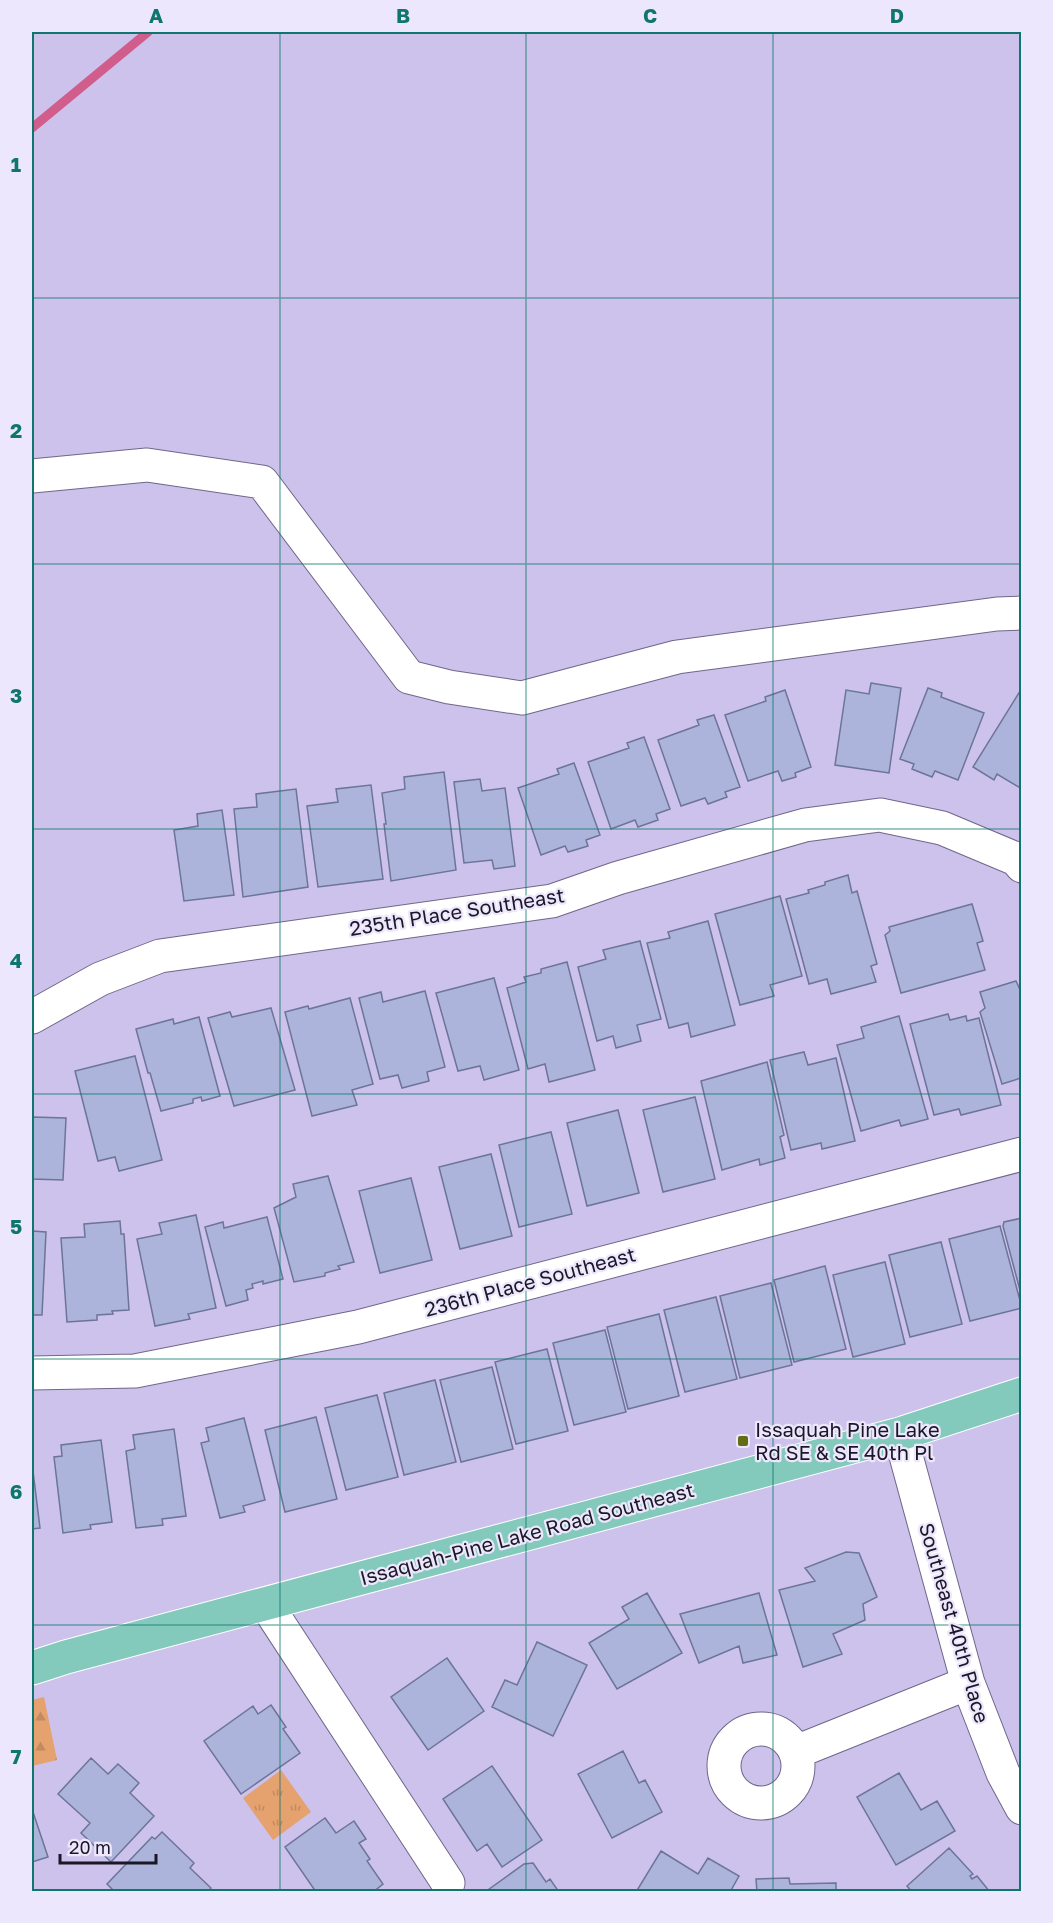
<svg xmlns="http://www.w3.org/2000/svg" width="1053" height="1923" font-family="'Golos Text',sans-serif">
<defs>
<pattern id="forest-firs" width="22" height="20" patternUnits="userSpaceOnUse" patternTransform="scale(1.5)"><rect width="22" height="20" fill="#e5a16e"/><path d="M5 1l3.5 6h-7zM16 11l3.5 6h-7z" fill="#c48a5f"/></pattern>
<pattern id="park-tufts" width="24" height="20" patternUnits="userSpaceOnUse" patternTransform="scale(1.5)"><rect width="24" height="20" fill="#e5a16e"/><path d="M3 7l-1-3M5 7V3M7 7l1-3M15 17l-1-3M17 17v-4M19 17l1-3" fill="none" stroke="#c48a5f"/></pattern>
</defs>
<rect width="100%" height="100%" fill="#cdc2eb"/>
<path fill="url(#forest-firs)" d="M44,1697L57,1760L32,1766V1700Z"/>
<path fill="url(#park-tufts)" d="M281,1770L311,1812L273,1840L243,1798Z"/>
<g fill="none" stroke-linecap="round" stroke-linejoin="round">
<path stroke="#d05d8c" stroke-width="9" d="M32,128L148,32"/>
</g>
<path fill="#acb4dc" stroke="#6d7499" stroke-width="1.5" d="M871,683L901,688L889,773L835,765L846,690L869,694Z
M928,688L942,693L941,697L984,713L958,780L935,771L932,777L912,769L914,764L900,759Z
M1022,688V789L997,774L994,780L973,767Z
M785,690L811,767L795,773L796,777L782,781L778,771L748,781L725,715L766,701L765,697Z
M714,715L740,787L725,792L727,797L708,804L705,798L681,806L658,740L699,725L697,720Z
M644,737L670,809L656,814L658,820L638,827L635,820L611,829L588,762L629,748L627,743Z
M574,763L600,835L586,840L588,846L568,852L565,846L541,855L518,788L559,774L557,769Z
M444,772L456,870L391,881L384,824H386L382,793L405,789L404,777Z
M480,779L482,791L505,788L515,866L494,869L492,860L464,863L454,782Z
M371,785L383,879L318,887L307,806L338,802L336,789Z
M296,789L308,887L243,897L234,809L257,807L256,794Z
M222,810L234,895L184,901L174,830L198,826L197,814Z
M848,875L852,893L857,891L877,964L871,966L876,982L831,994L827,979L809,984L786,899L809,893L808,890L825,885V882Z
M780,896L802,976L770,985L774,996L740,1005L715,914Z
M972,904L983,941L977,943L985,970L901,993L885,935L890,931L889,927Z
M708,921L735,1025L691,1037L688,1023L669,1028L647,943L670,938L668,932Z
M640,941L661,1019L637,1025L641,1041L616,1048L613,1036L597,1041L578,967L606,959L603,950Z
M567,962L595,1070L549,1082L545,1064L528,1069L507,988L526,982L524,977L541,973V969Z
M494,978L519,1070L484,1080L480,1066L458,1071L436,993Z
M1016,981L1022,994L1021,1078L1002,1084L980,1012L985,1008L980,992Z
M425,991L445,1067L427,1072L429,1081L402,1088L398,1075L380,1079L359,998L381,992L383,1002Z
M350,998L373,1084L352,1090L357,1105L312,1116L285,1012L308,1006L309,1009Z
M271,1008L295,1090L234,1106L208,1018L230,1012L232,1017Z
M948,1014L950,1020L966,1016L967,1021L979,1018L1001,1105L961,1115L959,1109L934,1115L910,1024Z
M899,1016L928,1119L901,1126L899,1120L861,1131L837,1045L864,1038L861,1027Z
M199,1017L220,1096L202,1101L201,1097L193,1099V1103L161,1111L150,1073H148L136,1029L173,1019L174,1024Z
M804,1052L808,1065L836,1058L855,1141L822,1149L821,1143L791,1150L770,1060Z
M135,1056L162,1160L119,1171L115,1157L98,1161L75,1071Z
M767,1062L784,1135L780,1137L785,1158L760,1165L759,1159L722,1170L701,1081Z
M695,1097L715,1179L663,1192L643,1110Z
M618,1110L639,1193L587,1206L567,1123Z
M32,1117L66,1118L63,1180L32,1179Z
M551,1132L572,1214L519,1227L499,1145Z
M491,1154L512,1236L460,1249L439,1167Z
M328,1176L354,1262L338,1266L340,1269L325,1273V1276L294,1282L274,1208L296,1197L293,1184Z
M411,1178L432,1260L380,1273L359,1191Z
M196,1215L216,1308L188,1314L190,1319L155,1326L137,1239L162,1234L159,1223Z
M267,1217L283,1279L263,1284V1281L252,1284L253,1288L246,1290L248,1300L226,1306L205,1227L223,1222L224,1228Z
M1022,1218V1298L1003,1226L1004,1222Z
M120,1221L121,1234H124L129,1310L112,1311L113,1314L97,1315V1320L67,1322L61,1238L85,1237L84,1224Z
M1000,1226L1022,1308L970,1321L949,1239Z
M32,1231L46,1232L42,1315H32Z
M941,1242L962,1324L910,1337L889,1255Z
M885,1262L905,1344L853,1357L833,1275Z
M825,1266L846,1349L794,1362L774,1280Z
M771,1283L792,1365L740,1378L720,1296Z
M716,1297L737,1379L685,1392L664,1310Z
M659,1314L679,1396L628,1409L607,1327Z
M605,1330L626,1412L574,1425L553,1343Z
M547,1349L568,1431L516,1444L495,1362Z
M492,1367L513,1449L461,1462L440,1380Z
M435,1380L456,1462L404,1475L384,1393Z
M377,1395L398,1477L346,1490L325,1408Z
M316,1417L337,1499L285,1512L265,1430Z
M244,1418L265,1500L243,1506L245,1512L220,1518L201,1443L209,1441L206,1428Z
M174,1429L186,1516L162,1519L163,1525L136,1528L126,1451L135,1449L133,1435Z
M101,1440L112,1522L90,1525L91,1529L63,1533L54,1457L62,1456L61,1445Z
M32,1463L40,1528L32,1529Z
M846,1552L859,1553L877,1597L863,1604L865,1620L833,1634L842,1654L803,1667L779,1590L815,1581L805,1568Z
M647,1593L682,1653L617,1689L589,1643L629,1619L622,1607Z
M759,1593L777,1655L743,1663L739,1646L699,1663L680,1614Z
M537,1642L587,1665L553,1736L492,1707L505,1680L517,1685Z
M447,1658L484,1711L428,1750L391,1697Z
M271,1705L286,1727L283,1729L300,1753L241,1794L204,1741L253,1706L258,1714Z
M623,1751L639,1783L645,1780L662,1812L612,1838L578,1774Z
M91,1758L108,1774L118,1764L139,1783L130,1793L154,1816L111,1862L81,1833L90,1823L58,1794Z
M492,1766L542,1840L502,1867L487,1844L477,1851L443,1799Z
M899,1773L921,1810L937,1801L955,1831L896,1865L857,1797Z
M32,1809L48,1857L32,1862Z
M325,1818L336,1833L354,1821L366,1839L359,1843L370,1859L367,1861L383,1884L373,1892H316L285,1847Z
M162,1832L194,1863L190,1868L211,1888L208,1892H115L107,1884L152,1837L155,1839Z
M949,1848L973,1874L970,1876L972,1879L977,1876L990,1892H912L907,1886Z
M661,1851L698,1874L708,1858L739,1876L730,1892H636Z
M533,1863L546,1882L550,1879L559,1892H485L524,1864Z
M789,1878L790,1884L836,1883V1892H757L756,1879Z"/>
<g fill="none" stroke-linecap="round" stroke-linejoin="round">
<g stroke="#70668a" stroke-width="35">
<path id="minor" d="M32,476L147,465L262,482L409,677L449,687L522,698L677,657L997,614L1022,613
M32,1017L100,979L160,956L552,901L618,878L805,825L880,815L942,828L1016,859L1022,866
M32,1373L135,1371L358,1327L1022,1154
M900,1434L968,1683L1003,1773L1022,1808
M266,1604L448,1883
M724 1766a37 37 0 1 1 74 0a37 37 0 1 1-74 0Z
M796,1752L968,1683"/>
</g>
<g stroke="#fff" stroke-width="35">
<path id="major" d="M32,1668L66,1657L900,1434L1022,1394"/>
</g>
<use href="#minor" stroke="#fff" stroke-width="33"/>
<use href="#major" stroke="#83cabc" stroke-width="33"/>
</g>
<path fill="none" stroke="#0f766e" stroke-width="1.5" stroke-opacity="0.55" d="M280,32V1892M526,32V1892M773,32V1892M32,298H1022M32,564H1022M32,829H1022M32,1094H1022M32,1359H1022M32,1625H1022"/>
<rect fill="#626d15" stroke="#ece7fc" stroke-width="2" x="737" y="1435" width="12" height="12" rx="3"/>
<g text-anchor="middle" stroke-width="4.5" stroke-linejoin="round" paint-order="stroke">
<g font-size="20" fill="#1b1726" stroke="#ece7fc">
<text transform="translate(457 912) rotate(-9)" y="7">235th Place Southeast</text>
<text transform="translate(530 1282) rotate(-15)" y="7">236th Place Southeast</text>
<text transform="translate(527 1534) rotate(-15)" y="7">Issaquah-Pine Lake Road Southeast</text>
<text transform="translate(954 1623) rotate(74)" y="7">Southeast 40th Place</text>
</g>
<g font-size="20" fill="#1b1726" stroke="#ece7fc" text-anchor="start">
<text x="755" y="1437">Issaquah Pine Lake<tspan x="755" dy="23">Rd SE &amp; SE 40th Pl</tspan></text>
</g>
</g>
<rect width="1053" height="1923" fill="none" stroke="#ece7fc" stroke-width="66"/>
<path d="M60 1854v9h96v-9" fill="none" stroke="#1b1726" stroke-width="3"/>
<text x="69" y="1854" font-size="18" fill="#1b1726" stroke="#ece7fc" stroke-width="4.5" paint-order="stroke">20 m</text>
<rect x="33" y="33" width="987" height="1857" fill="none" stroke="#0f766e" stroke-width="2"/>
<g font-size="20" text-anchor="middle" font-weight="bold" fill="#0f766e">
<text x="156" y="23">A</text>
<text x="403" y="23">B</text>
<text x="650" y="23">C</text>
<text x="897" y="23">D</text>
<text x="16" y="172">1</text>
<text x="16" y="438">2</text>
<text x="16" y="703">3</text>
<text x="16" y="968">4</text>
<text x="16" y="1234">5</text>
<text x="16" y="1499">6</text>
<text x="16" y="1764">7</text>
</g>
</svg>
